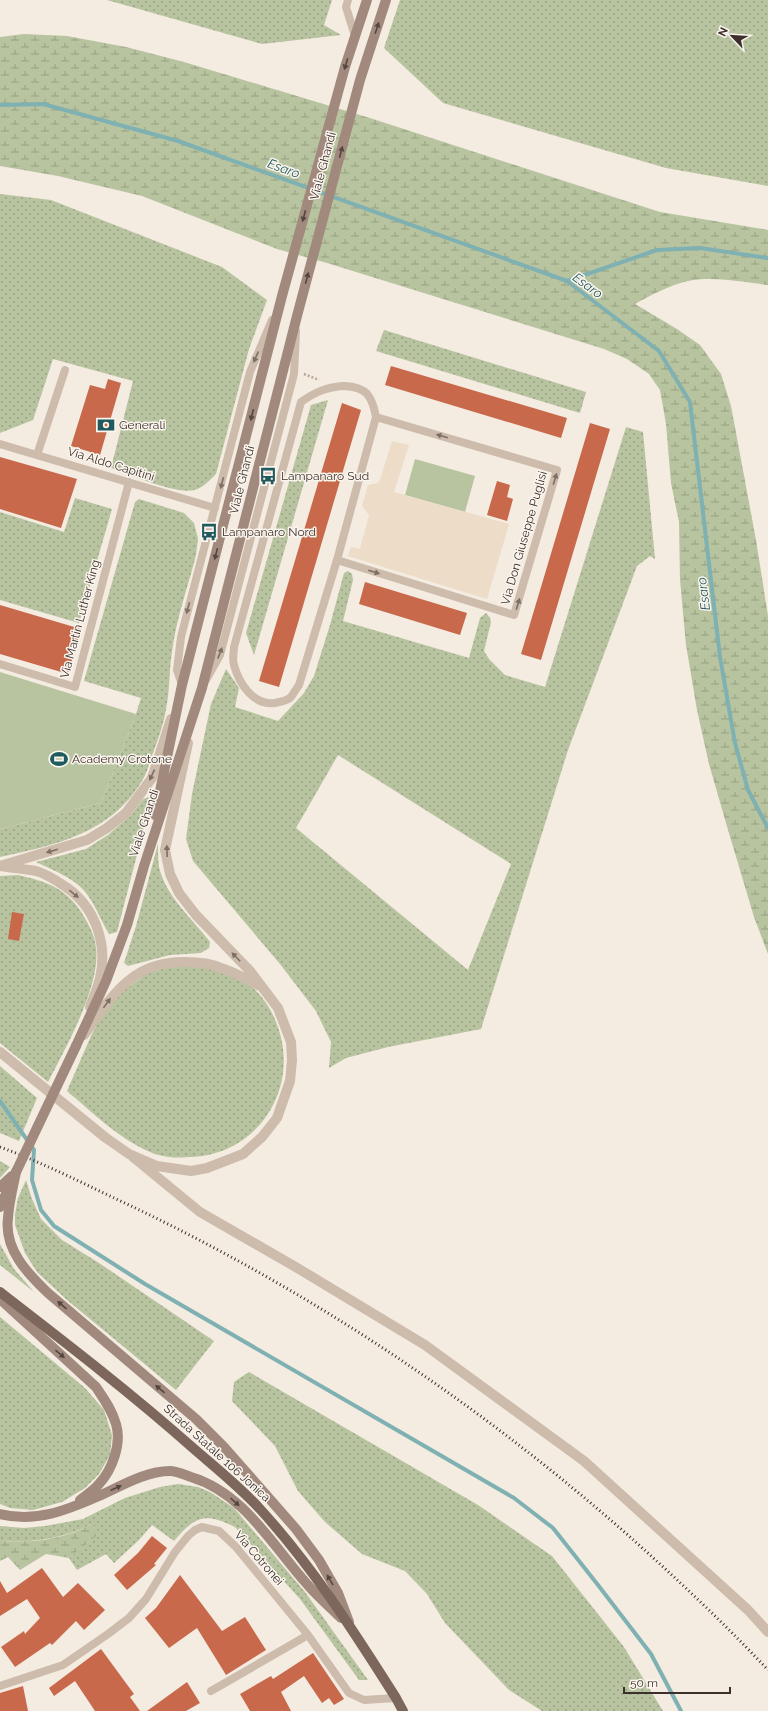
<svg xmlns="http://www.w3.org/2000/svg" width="768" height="1711" font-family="Raleway,sans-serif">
<defs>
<pattern id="grass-dots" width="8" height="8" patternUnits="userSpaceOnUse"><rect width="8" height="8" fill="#b8c4a0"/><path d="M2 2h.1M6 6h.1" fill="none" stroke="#97a083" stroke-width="1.8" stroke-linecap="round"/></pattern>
<pattern id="wetland-marsh" width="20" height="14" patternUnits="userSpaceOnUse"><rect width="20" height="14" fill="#b8c4a0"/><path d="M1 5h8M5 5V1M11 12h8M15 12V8" fill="none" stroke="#97a083"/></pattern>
</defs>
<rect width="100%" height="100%" fill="#f4ebe1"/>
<path fill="url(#grass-dots)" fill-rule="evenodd" d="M107,0H332L324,25L341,35L262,44Z
M400,0H768V186L666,168L443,103L384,48Z
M0,194L51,200L222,267L267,300L249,349L216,474C210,480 203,488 194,490C177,495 129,474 111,468L133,381L53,359L33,420L0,433Z
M384,330L586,392L580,413L376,351Z
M328,400L254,655L246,633L311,405Z
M626,427L643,432L655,559L650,556L637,566L568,750L481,1029L388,1047L346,1058L329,1068L331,1042L316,1011L280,964L193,861L186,839L192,794L211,704L226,669L239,688L235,707L278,721L304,693L314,676L330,625L344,573L348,571L352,574L353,580L343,621L469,658L480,618L486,613L490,618L491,622L484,651L489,659L505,675L545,687ZM338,755L511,864L468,970L296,828Z
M75,498L112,509L79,623L0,600V512L64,532Z
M139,499L184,513L194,523L198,539L196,555C188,587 176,619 172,652C169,669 170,686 167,703C165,720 159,737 153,753C150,762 147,773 142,781C111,833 56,845 0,857V829L101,803L136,714L141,698L84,681L135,502Z
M149,797V803L147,816L117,932L109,934C101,921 96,906 86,893C75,878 52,870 36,862L86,849L108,835L130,816L143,799Z
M158,844C158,852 158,860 159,867C166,897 192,918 210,942L209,948L201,953L170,955L128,966L124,963L136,926Z
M18,875C46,881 68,889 83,915C89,925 95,936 96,948C101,986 65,1049 48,1082L0,1043V876Z
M166,966C178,966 201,964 212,967C217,969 223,972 228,975C234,977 240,979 245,982C259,991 270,1006 276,1022C302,1085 260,1154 191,1157C177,1158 164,1158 150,1152C118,1138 93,1113 67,1091L91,1036L102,1015L116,996L149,972Z
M0,1066L37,1098L19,1141L0,1133Z
M0,1161L10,1167L0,1178Z
M26,1180L32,1199L41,1219L62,1240L99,1263L214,1341L176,1390L67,1300L37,1272L25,1253L15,1225V1214L18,1198Z
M0,1244L14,1269L34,1292L0,1265Z
M0,1317L85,1388L104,1410L112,1435L110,1455L99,1474L85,1488L62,1502L33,1510L10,1508L0,1504Z
M249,1372L478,1505L552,1556L624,1647L663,1711H542L509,1690L445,1623L427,1594L405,1571L362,1554L325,1522L298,1491L275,1446L232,1401L234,1382Z
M178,1484L198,1487L210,1492L234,1508L305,1592L368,1680H359L300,1599L235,1527C205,1512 195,1516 174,1541L152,1525L139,1540L114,1563L106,1554L77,1570L69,1558L99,1533L92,1524C64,1539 31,1543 0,1541V1526L24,1528L45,1526L83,1519L125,1498L160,1487Z"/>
<path fill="url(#wetland-marsh)" d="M24,34L67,36L126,47L184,62L373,119L660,212L768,230V285C743,282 713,276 688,281C670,285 651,295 635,304L677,329L700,345L721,374L731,406L756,540L768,616V954L754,917L726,823L709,764L697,710L686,645L680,580L679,522L671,483L666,424L660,390L649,374L627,359L604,349L327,263L277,249L142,196L58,176L0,166V37Z
M92,1524L100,1533L69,1558L46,1554L20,1570L8,1557L0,1561V1541C31,1543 64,1540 92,1524Z"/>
<path fill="#b8c4a0" d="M415,459L475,476L465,512L405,495Z
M0,672L136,714L101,803L0,829Z"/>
<path fill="#ecdcc8" d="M392,441L409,445L394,492L509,524L487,599L348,556L351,547L360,549L369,515L362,506L368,485L379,483Z"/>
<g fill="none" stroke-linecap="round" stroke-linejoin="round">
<path stroke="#7fb0b2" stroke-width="4" d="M0,105L43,104L178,141L567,281L659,351L690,402L720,657L735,743L748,790L768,828
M567,281L657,250L700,248L768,258
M0,1101L34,1150L32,1180L41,1210L54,1226L145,1284L514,1498L553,1528L598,1585L651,1654L681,1711"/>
</g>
<path fill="#c8694b" d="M391,366L567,418L561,438L385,385Z
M108,379L121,383L100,455L71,446L90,385L105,389Z
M342,403L361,410L279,687L259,681Z
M590,423L610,429L541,660L521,654Z
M0,457L77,479L61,528L0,509Z
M497,481L510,485L507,497L513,499L507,521L487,515Z
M365,582L467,613L460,635L359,604Z
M0,605L81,629L68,674L0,654Z
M12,912L24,914L19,941L8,939Z
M152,1536L167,1548L154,1564L156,1565L127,1590L114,1575L138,1553Z
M42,1568L63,1597L78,1583L105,1610L84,1630L76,1621L52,1645L50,1643L15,1667L1,1647L24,1631L25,1634L40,1618L27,1599L0,1616V1581L7,1593Z
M180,1575L222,1631L245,1617L266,1650L226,1675L197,1628L169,1648L145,1618L156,1608Z
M101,1649L134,1694L130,1697L140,1711H95L75,1681L54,1696L49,1688Z
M313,1653L344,1699L334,1705L329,1698L322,1703L304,1676L281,1692L291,1711H250L240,1694L271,1676L273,1679Z
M187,1682L200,1703L186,1711H147Z
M23,1686L28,1711H0V1693Z"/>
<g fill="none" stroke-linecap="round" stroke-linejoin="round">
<path stroke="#b9a596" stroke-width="2.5" stroke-dasharray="2 2" stroke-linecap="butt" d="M304,374L319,380"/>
<path stroke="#cdbbac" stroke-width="8" d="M348,0L346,7L355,36
M344,386C367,387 372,396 376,417L337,560L299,685C296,689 293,695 290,698C286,701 280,702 275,703C254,706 239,684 234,665C232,660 234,652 234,647L301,402C315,392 327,387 344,386Z
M0,444L215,508
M37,455L65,370
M337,560L514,615L557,470L376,417
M0,664L75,687L129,482
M206,680L220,655L294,374L296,331
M182,685L177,670L181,637L250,372L272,320
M0,1686L63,1665L108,1634L129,1618L146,1599L175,1552L188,1536L195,1530L202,1527L219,1531L236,1547L308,1635L349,1693L364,1700L396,1698
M211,1691L308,1635"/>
<path stroke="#cdbbac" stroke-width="10" d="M133,1157L200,1212L294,1266L425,1345L584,1461L748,1610L768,1632"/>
<path stroke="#cdbbac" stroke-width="10" d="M0,866L87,840L107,828L126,813L152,778L171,719
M0,866C12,868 25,869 36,871C47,874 57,881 66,887C95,907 108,944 100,978C98,988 93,998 90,1007
M84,1035C112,996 132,961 185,962C198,962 210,963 221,968C235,972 247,980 260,986
M0,1052L106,1138L129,1154L157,1166L191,1171L207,1168L243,1154L262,1137L277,1118L290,1081L292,1060L291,1042L278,1008L250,971L196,915L179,893L170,874L165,850L188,743"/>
<path stroke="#a18a7d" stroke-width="10" d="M155,815L182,685L282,296L345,67L367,0
M76,1046L106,981L127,925L144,866L202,688L297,316L360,80L386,0
M16,1172C13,1187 9,1202 8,1218C4,1249 27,1273 48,1293L196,1419L224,1447L296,1529L319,1560L338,1593L349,1622
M0,1187L12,1176
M0,1207L9,1187
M0,1299L96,1387C104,1399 112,1410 116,1424C122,1444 112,1470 99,1484C94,1490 87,1495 80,1500
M0,1514C36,1523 67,1510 99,1496C121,1486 146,1471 170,1471C177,1471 185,1475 191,1477C244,1493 272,1545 307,1584C317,1596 330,1607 341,1618"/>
<path stroke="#7d675c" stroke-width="10" d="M0,1292C66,1343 131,1393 193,1448C216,1468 240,1487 260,1509C313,1567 354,1632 396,1698L403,1711"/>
<path stroke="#3b302b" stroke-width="3" stroke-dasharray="1 3" stroke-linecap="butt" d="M0,1147C44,1163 86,1185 129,1205C310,1291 478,1403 629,1536C677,1579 724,1623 768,1670"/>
<path stroke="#a18a7d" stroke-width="10" d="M16,1172L76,1046"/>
</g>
<defs><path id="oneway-solid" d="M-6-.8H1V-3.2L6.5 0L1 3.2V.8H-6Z"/></defs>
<g fill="#544640">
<use href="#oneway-solid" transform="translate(377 28) rotate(-72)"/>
<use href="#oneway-solid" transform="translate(346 64) rotate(107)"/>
<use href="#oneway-solid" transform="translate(341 152) rotate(-75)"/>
<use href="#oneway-solid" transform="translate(304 216) rotate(105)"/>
<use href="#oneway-solid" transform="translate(307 278) rotate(-75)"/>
<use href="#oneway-solid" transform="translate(252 415) rotate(104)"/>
<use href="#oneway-solid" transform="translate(216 554) rotate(104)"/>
<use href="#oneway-solid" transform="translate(62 1305) rotate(-139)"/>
<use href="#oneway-solid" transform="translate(60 1354) rotate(40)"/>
<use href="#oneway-solid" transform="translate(160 1389) rotate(-140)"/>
<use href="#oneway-solid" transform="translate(116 1488) rotate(-24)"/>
<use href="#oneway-solid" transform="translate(235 1502) rotate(42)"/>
<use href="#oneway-solid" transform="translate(330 1580) rotate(-120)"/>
</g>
<g fill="#7d6f65">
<use href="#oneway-solid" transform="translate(256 357) rotate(114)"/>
<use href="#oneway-solid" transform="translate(442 436) rotate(-164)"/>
<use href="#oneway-solid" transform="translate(555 479) rotate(-73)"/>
<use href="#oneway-solid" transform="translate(222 483) rotate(104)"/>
<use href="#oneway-solid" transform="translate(374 572) rotate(17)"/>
<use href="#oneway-solid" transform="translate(518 604) rotate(-73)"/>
<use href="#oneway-solid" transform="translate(188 608) rotate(105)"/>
<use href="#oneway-solid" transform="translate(220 653) rotate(-69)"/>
<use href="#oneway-solid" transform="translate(152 775) rotate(115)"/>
<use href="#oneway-solid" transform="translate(52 851) rotate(164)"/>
<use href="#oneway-solid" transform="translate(167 851) rotate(-92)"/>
<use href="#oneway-solid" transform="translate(74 894) rotate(39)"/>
<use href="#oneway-solid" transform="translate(236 957) rotate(-134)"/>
<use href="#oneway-solid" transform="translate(107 1003) rotate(-54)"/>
</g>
<defs>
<g id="bank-bare" transform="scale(1.38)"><path d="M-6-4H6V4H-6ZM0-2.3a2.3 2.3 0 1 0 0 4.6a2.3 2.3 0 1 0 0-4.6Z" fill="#1f5a5e" stroke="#fbf5ee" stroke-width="2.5" paint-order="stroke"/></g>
<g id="bus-bare" transform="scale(1.38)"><path d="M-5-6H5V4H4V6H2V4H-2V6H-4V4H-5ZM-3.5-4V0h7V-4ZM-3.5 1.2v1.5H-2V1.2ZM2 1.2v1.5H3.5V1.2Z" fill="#1f5a5e" stroke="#fbf5ee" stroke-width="2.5" paint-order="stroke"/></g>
<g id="stadium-bare" transform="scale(1.38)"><path d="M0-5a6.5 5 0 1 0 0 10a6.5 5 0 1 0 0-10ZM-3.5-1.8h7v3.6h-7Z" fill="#1f5a5e" stroke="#fbf5ee" stroke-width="2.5" paint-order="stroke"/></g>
</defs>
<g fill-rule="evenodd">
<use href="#bank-bare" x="106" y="425"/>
<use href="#bus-bare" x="268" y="476"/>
<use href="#bus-bare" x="209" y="532"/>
<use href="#stadium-bare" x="59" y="759"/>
</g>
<g text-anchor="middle" stroke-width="3" stroke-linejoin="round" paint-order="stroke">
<g font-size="12" fill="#3b302b" stroke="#fbf5ee">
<text transform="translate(323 166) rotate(-75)" y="4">Viale Ghandi</text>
<text transform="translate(111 464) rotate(17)" y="4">Via Aldo Capitini</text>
<text transform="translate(242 480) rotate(-76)" y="4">Viale Ghandi</text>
<text transform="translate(524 538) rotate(-74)" y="4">Via Don Giuseppe Puglisi</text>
<text transform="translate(80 619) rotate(-75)" y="4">Via Martin Luther King</text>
<text transform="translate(144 823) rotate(-72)" y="4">Viale Ghandi</text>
<text transform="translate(217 1453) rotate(42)" y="4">Strada Statale 106 Jonica</text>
<text transform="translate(259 1558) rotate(49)" y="4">Via Cotronei</text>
</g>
<g font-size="12" fill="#3b302b" stroke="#fbf5ee" text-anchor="start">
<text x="119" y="429">Generali</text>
<text x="281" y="480">Lampanaro Sud</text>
<text x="222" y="536">Lampanaro Nord</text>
<text x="72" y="763">Academy Crotone</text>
</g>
<g font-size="13" font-style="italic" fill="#1f5a5e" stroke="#fbf5ee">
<text transform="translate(284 168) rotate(20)" y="5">Esaro</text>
<text transform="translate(588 285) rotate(36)" y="5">Esaro</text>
<text transform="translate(703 594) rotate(-97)" y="5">Esaro</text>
</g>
</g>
<g transform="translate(732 36) rotate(295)" stroke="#fbf5ee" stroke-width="3" paint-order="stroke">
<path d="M0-3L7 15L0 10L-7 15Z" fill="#3b302b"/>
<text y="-6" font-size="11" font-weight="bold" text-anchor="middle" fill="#3b302b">N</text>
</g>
<path d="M624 1687v6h106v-6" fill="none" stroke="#3b302b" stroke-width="2"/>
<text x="630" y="1687" font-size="12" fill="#3b302b" stroke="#fbf5ee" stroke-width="3" paint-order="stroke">50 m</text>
</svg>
